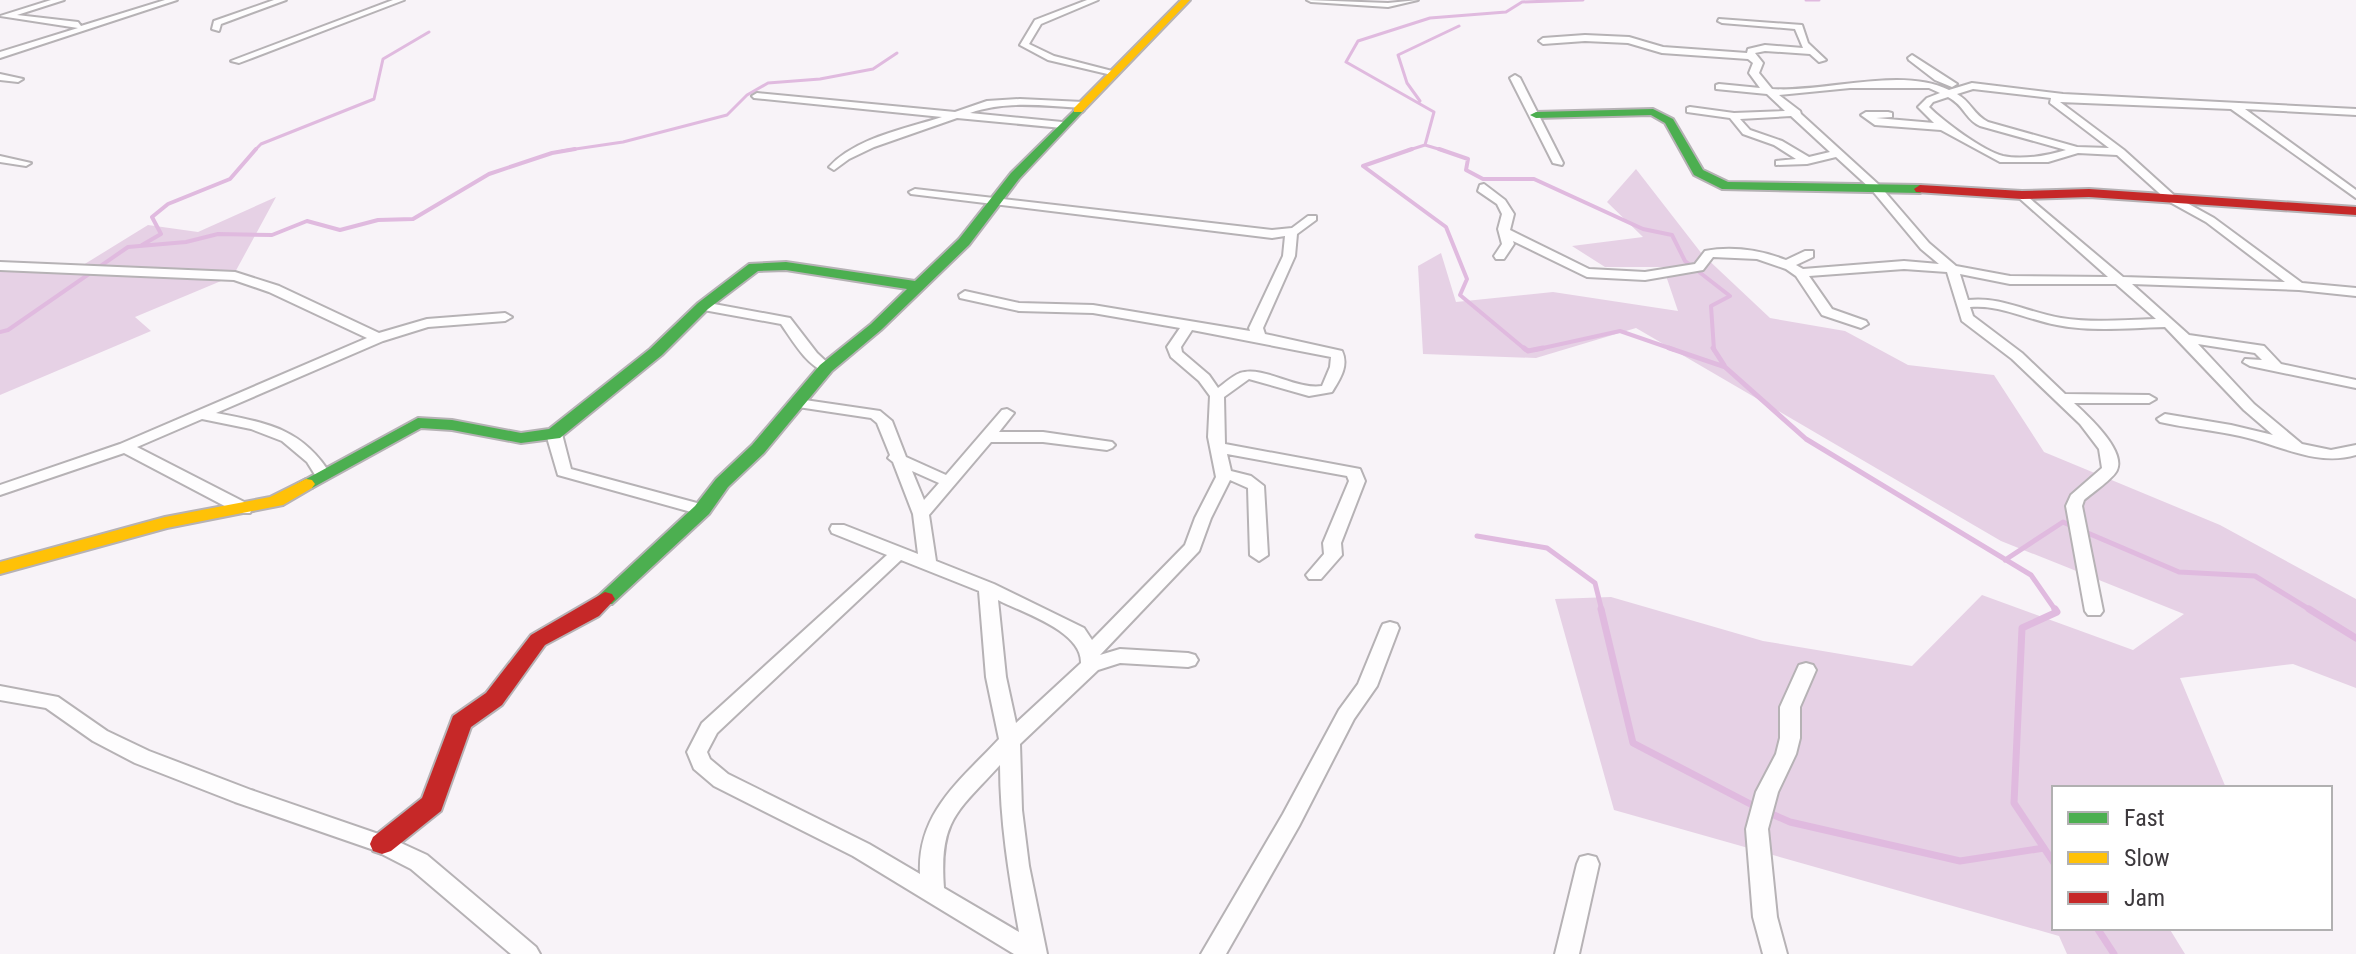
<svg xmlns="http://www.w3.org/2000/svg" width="2356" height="954" font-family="'Roboto Condensed',sans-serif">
<rect width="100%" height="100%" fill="#f8f3f8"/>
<path fill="#e6d1e5" d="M1636,169L1702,254L1770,318L1845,331L1908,365L1994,375L2044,452L2220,525L2356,599V688L2293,664L2180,678L2226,788H2054V928H2169L2185,954H2067L2059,936L1614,810L1555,599L1611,597L1763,641L1912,666L1982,595L2133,650L2184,614L2001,541L1636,328L1536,358L1423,354L1418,266L1441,253L1456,302L1553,292L1678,311L1663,267H1605L1572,246L1643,237L1607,202Z
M276,197L233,276L135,317L151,331L0,395V268L75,270L148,225L198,232Z"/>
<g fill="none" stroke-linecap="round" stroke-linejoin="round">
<path stroke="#e0badf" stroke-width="3" d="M1806,0H1819
M1420,101L1407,83L1398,55L1459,26
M1425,145L1445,151
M254,151L261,144L374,99L383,59L429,32
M562,151L623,142L727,115L747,95L768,83L820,79L873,69L897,53
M1406,151L1425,145L1434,112L1346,62L1358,41L1430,18L1506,12L1522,2L1583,0"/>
<path stroke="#e0badf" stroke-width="4" d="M1412,149L1363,166L1446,227L1467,279L1460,295L1526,350
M1439,149L1468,159L1466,170L1483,179H1534L1643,229L1672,235L1685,261L1730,296L1711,306L1714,350
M142,245L161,234L152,217L168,204L230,179L256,149
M0,332L8,330L128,247L186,242L218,234L272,235L307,221L340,230L378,220L413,219L489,174L552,153L575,149
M1534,350L1620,331L1675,350"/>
<path stroke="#e0badf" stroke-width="5" d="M1524,348L1528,351L1543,348
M1669,348L1725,367L1806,439L2031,575L2056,611
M1713,348L1724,365
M2083,531L2179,572L2255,576L2312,611
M1477,536L1547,548L1595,583L1602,611
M2005,560L2063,522L2074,527"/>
<path stroke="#e0badf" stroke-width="7" d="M1601,609L1633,743L1758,808
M2309,609L2356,638
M1767,812L1790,822L1960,861L2044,848
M2054,863L2014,803L2022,628L2057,612L2055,609
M2097,928L2114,954"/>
<g stroke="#b6b2b5" stroke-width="4">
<path id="street" d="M51,0H64L17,15L78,22L81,26L165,0H177L0,58V52L78,28L0,16Z
M274,0H286L221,24L219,31L212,29L214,21Z
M393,0H404L239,63L231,61Z
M1087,0H1098L1041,24L1029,44L1054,56L1116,72V76L1048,60L1020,45L1035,20Z
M1307,0L1388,3L1418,0L1388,7L1311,2Z
M1719,19L1802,25L1808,43L1826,60L1819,62L1810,54L1765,51L1755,53L1763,63L1759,73L1772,89C1824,93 1901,66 1949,90L1972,83L2063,94L2356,109V115L2245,109L2356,190V198L2231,109L2060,102L2124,150L2176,197L2214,218L2302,283L2356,288V296L2299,290L2132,284L2189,335L2264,346L2281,364L2356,380V388L2250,366L2243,362L2245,359L2262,360L2255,353L2198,344L2254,404L2302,444L2331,450L2356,445V455C2316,467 2278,444 2240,436C2214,430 2186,428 2160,422L2157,419L2165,414L2231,425L2273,435L2244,410L2165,327C2129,328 2092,332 2057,325C2028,320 2000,304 1970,307L1973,316L2022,353L2065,394L2149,395L2156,399L2149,403H2074C2087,415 2126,450 2117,470C2114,478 2092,493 2084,500L2082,506L2103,611L2100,615H2088L2085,611L2066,506L2071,495L2102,468L2099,449L2080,424L2012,359L1962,321L1947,272L1904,269L1809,276L1832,309L1866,321L1868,324L1861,328L1822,315L1796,276L1786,269L1757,259L1713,257L1703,270L1645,280L1587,277L1513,241L1514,244L1504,259H1496L1494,256L1502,244L1498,229L1502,214L1497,204L1478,191L1480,185L1484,184L1505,200L1514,214L1510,230L1589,269L1645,272L1695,264L1705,251C1732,246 1760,250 1786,260L1805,251H1813V257L1796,265L1803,269L1904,261L1939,264L1921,249L1871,189L1836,157L1807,164L1776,165V161L1796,159L1774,145L1743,134L1730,118L1687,112V108L1690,107L1734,113L1785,111L1767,94L1716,89V85L1719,84L1760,88L1749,73L1753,63L1748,59L1662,53L1628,43L1585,41L1543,44L1539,41L1543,38L1585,35L1629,37L1663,47L1747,53L1748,49L1765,45L1803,48L1795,29L1722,23L1718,21ZM1850,88H1929L1940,93L1927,98L1918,107L1934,123L1876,118L1892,117V113L1888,112H1866L1861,115L1875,125L1941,130L2000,162H2048L2078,153L2117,155L2168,201L2206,222L2285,282L2123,277L2022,192L2016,195L2018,197L2108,277L2010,276L1956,266L1929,243L1879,185L1801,114L1800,111L1779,95ZM1973,89L2051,98L2050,103L2109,148L2077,147L1988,122C1974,115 1970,101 1957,94ZM1948,97C1965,106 1965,119 1980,126L2066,150C2047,156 2022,160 2003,156C1983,151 1943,121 1929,107L1933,102ZM1791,116L1830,152L1809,157L1782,141L1750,130L1740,119ZM1960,274L2010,284H2116L2156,319C2124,320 2092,323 2061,318C2029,313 2001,296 1968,300Z
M1912,55L1957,84L1952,87L1935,80L1909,60L1908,58Z
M0,74L23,79L18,82L0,80Z
M1515,75L1520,78L1563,163L1562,165L1553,163L1510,78Z
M757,93L955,112L987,101L1020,99L1083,102L1088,105L1083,108C1045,106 1006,100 970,113L1062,122L1067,125L1062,128L957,118L874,147L849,159L834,170L829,167C855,138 905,129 942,117L754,98L752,96Z
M0,156L31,163L26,166L0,162Z
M915,189L1272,230L1292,228L1308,216H1316V220L1297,234L1295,256L1263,328L1265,334L1342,351C1349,366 1340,379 1332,392L1309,396L1249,379L1224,397L1225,444L1360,469L1365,481L1341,543L1342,555L1321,579H1309L1306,575L1324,554L1323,543L1349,481L1347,476L1227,454L1231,471L1251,476L1264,486L1268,555L1259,561L1250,555L1248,488L1230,480L1211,518L1199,551L1100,655L1120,649L1188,653L1195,655L1198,660L1195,665L1188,667L1120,663L1098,670L1020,744L1022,810L1029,866L1047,954H1014L853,856L714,786L694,769L687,752L702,723L887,555L832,533L830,529L832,525H844L918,554L913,514L893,462L888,458L890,455L877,423L871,418L798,407L791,403L798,399L880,411L892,421L906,457L946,475L1002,410L1007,409L1014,413L999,432H1043L1112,442L1115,445L1112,448L1107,450L1043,442H991L929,515L936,561L994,584L1084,628L1092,640L1185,545L1195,518L1216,477L1208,437L1210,396L1199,381L1171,357L1167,347L1180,328L1093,313L1019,311L960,298L959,295L965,291L1019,303L1093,305L1250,331L1249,328L1283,256L1285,236L1272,238L911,194L909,192ZM1192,330L1331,357L1330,367L1322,386C1295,390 1263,365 1240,373C1232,376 1225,383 1218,388L1209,375L1182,352L1181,347ZM912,471L939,483L924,500ZM901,560L979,591L986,677L999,739C961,780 917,812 920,874L869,844L728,774L710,759L707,752L717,733ZM998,600C1023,613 1082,631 1081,663L1016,723L1006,677ZM1000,765C1000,822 1009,876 1019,932L944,888C939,820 957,812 1000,765Z
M0,262L235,272L279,286L379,333L427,319L505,313L512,317L505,321L428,327L383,341L216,413C267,423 302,428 331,475L329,478H317L307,462L282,441L251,429L202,419L137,447L250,505L252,509L250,513H238L124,453L0,495V485L120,444L367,338L269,292L234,280L0,270Z
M703,302L790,318L817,353L833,368L826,372C806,365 793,341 781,324L698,309L696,306Z
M554,429L562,434L571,469L708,506L710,510L702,515L558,475L546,434Z
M1390,622L1397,624L1399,628L1377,686L1354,719L1299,826L1226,954H1201L1283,814L1339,710L1358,684L1381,628L1383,624Z
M1806,663L1813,665L1816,670L1800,707V738L1796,754L1778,792L1768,829L1777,917L1787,954H1763L1753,917L1746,829L1756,792L1776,754L1780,738V707L1799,665Z
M0,686L58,697L107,731L149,751L251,790L390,838L427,855L536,947L540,954H511L411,869L374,850L235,802L135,763L93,741L46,708L0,700Z
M1588,855L1596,857L1599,864L1579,954H1555L1577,864L1580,857Z"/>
</g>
<g stroke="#b6b2b5" stroke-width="4">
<path id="fast" d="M1078,107L1084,110L1082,112L1019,179L969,245L881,330L832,371L764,453L728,487L709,514L612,604H598L595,599L695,506L716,479L752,445L820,365L871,324L907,289L786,270L758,271L708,309L662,355L560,438L521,443L452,430L421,428L312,488H300L297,484L418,418L452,420L521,433L549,429L650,349L698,303L749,264L786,262L915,281L959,239L1011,173Z
M1653,109L1673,119L1703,170L1728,182L1920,185L1926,189L1920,193L1722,189L1694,175L1665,123L1651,115L1536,118L1530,115L1536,112Z"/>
</g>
<g stroke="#b6b2b5" stroke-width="4">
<path id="slow" d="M1181,0H1190L1082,112H1074V108Z
M306,479L312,480L315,484L312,488L283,505L167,528L0,574V562L165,517L270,497Z"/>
</g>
<g stroke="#b6b2b5" stroke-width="4">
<path id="jam" d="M1920,185L2022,191L2089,189L2356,207V215L2089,197L2022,199L1916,192L1914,189Z
M605,592L612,594L615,599L599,616L545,645L502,705L471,727L441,811L391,851L382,854L373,851L370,844L373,837L422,798L453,716L486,693L531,635Z"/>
</g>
<use href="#street" fill="#fefdfe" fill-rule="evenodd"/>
<use href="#fast" fill="#4caf50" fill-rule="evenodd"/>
<use href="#slow" fill="#ffc107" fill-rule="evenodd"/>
<use href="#jam" fill="#c62828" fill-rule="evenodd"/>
</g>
<rect x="2052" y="786" width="280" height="144" fill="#ffffff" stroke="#b1b0b1" stroke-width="2"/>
<rect x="2068" y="812" width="40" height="12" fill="#4caf50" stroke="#b1b0b1" stroke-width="2"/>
<text x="2124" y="826" font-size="24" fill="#3d393d">Fast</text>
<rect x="2068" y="852" width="40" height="12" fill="#ffc107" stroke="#b1b0b1" stroke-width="2"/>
<text x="2124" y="866" font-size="24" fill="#3d393d">Slow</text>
<rect x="2068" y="892" width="40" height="12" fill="#c62828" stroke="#b1b0b1" stroke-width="2"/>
<text x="2124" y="906" font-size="24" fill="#3d393d">Jam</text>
</svg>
